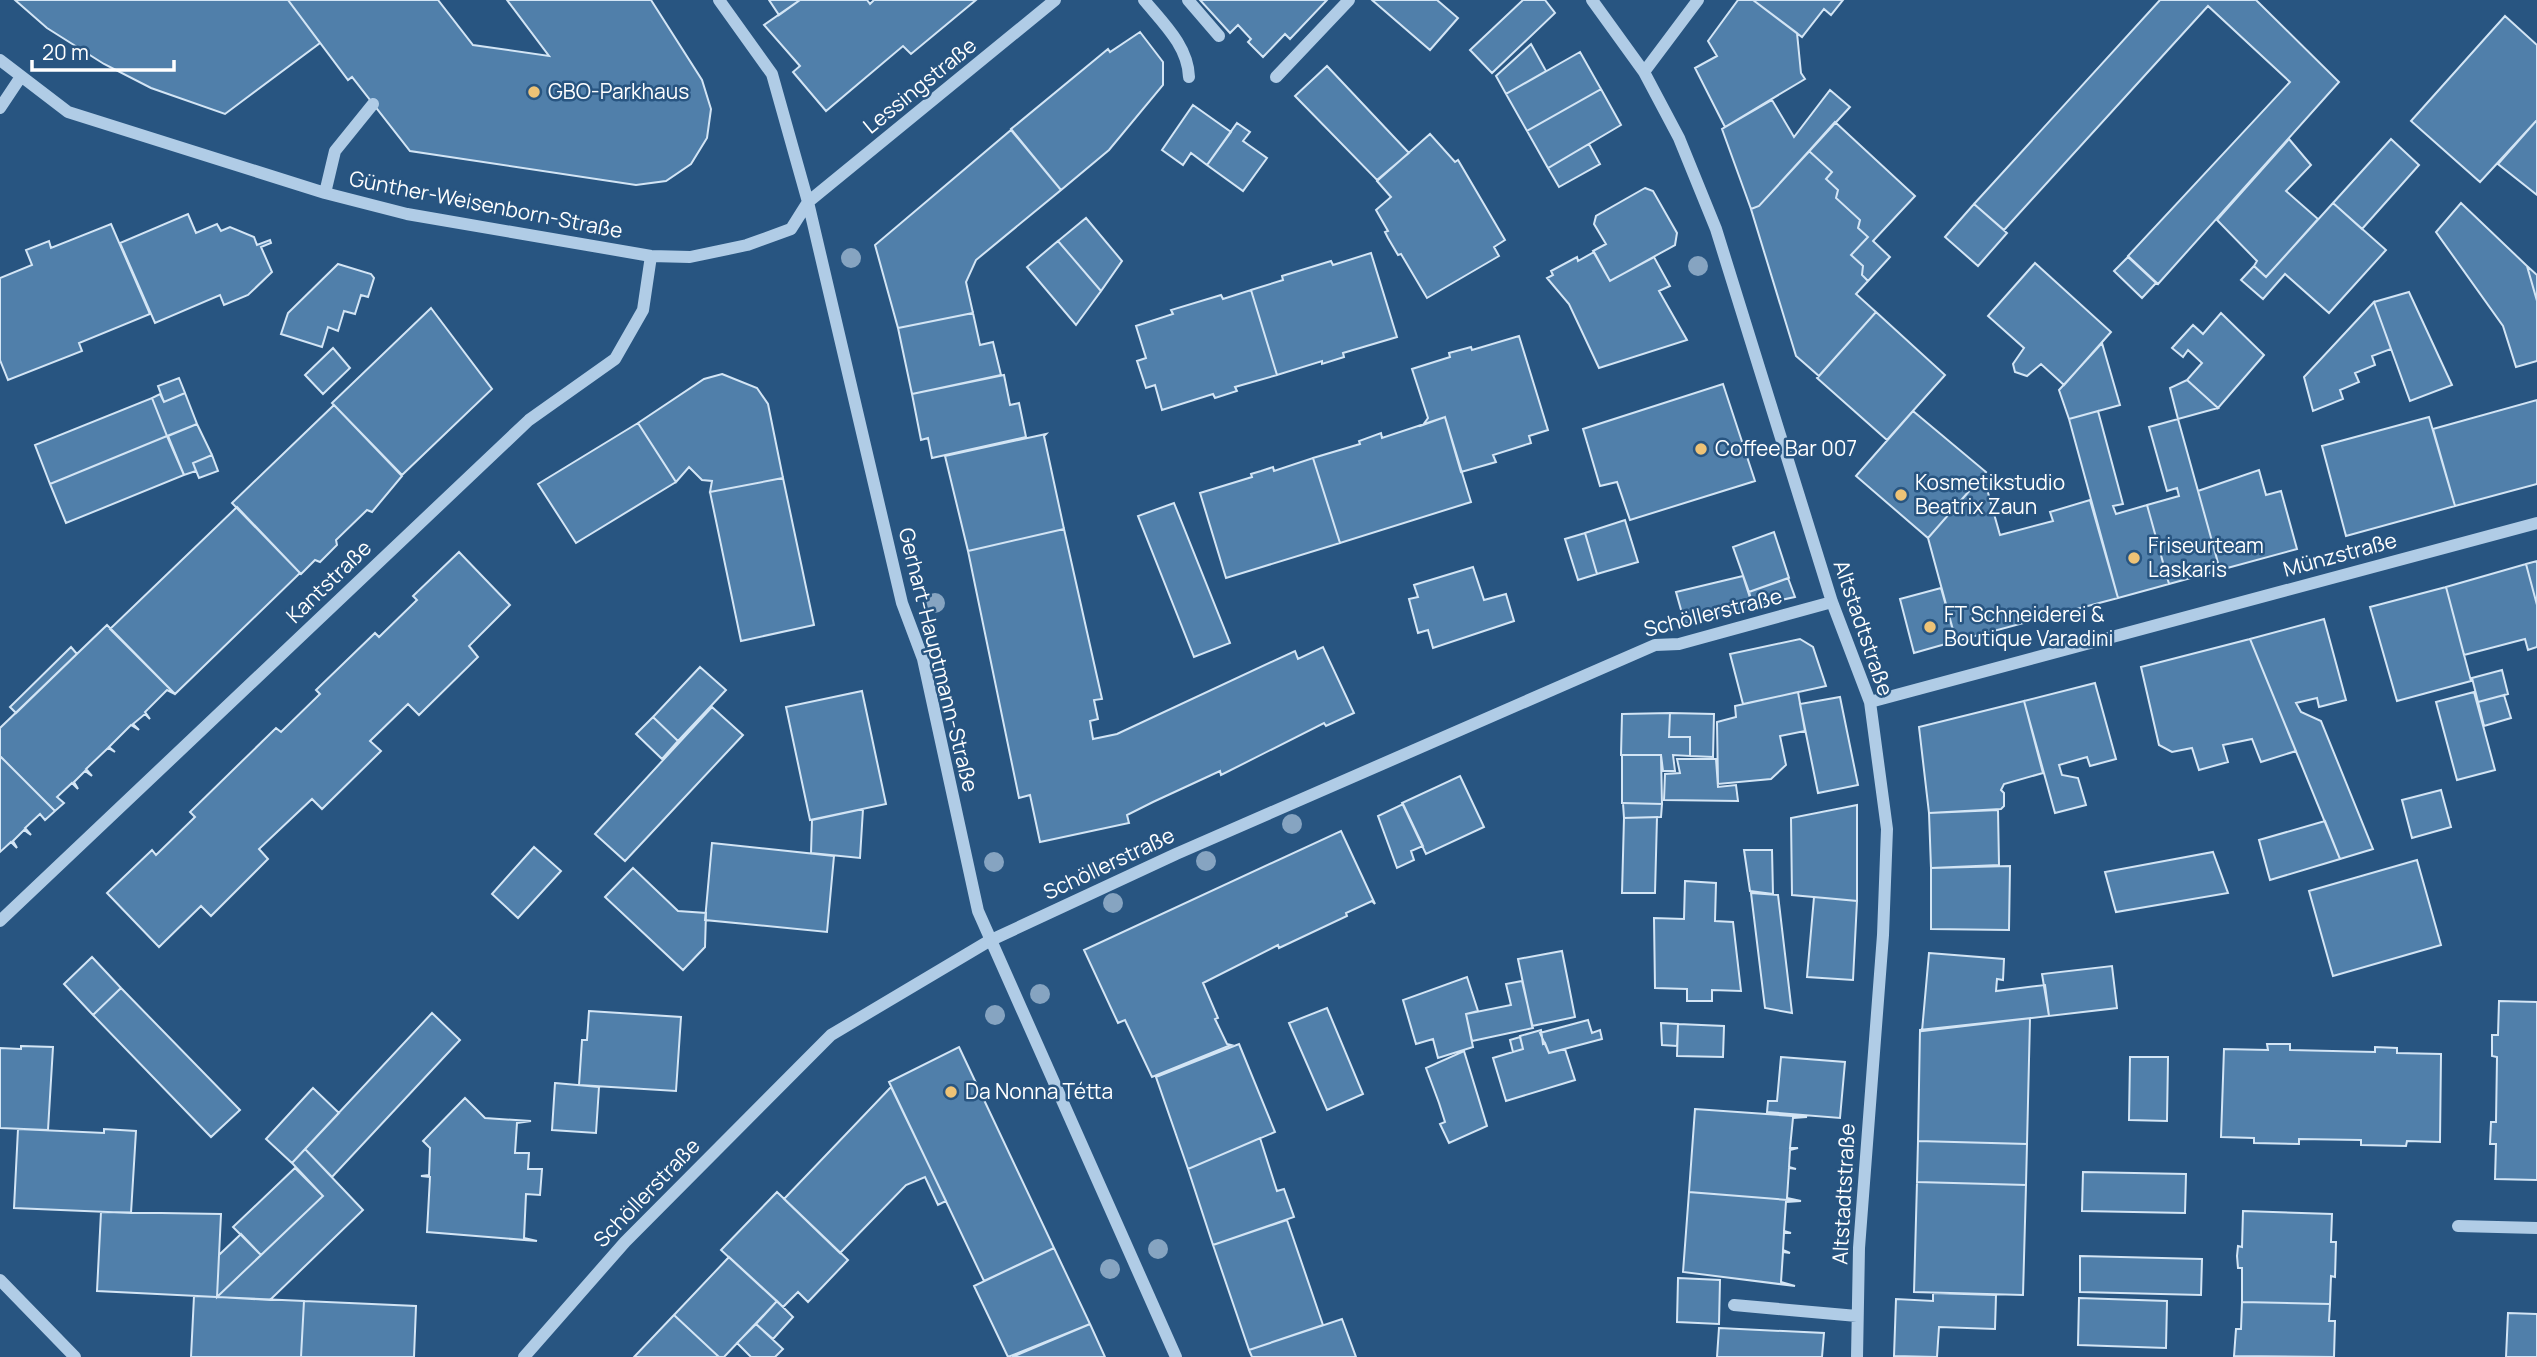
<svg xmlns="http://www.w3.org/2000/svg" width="2537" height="1357" font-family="Manrope,sans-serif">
<rect width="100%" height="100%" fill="#285581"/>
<path fill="#507faa" stroke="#d3e5f5" stroke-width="2" d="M15,0H288L320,43L225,114L151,88L104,64L47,28Z
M288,0H438L473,45L549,56L507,0H651L702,80L711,109L707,138L691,164L666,181L636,185L410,151L352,77L348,80Z
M769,0H800L779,15Z
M800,0H867L870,4L874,0H976L911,54L903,46L826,111L793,72L800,66L764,25Z
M1200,0H1327L1290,39L1285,34L1263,57L1248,42L1251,39L1238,25L1230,33Z
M1372,0H1437L1458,18L1430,50Z
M1523,0H1545L1555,13L1492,73L1470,50Z
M1738,0H1753L1797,33L1801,73L1805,79L1725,127L1695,68L1717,56L1708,41Z
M1753,0H1843L1831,15L1824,9L1802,37Z
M2160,0H2256L2339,82L2158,284L2128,256L2290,82L2208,6L2004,230L1974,204Z
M2505,16L2537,45V120L2480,182L2411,121Z
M1140,32L1163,62V85L1109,150L1061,190L1011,129L1108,49L1110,52Z
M1531,44L1546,71L1506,94L1496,76Z
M1580,52L1601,89L1527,131L1506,94Z
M1327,66L1409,153L1377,180L1295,96Z
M1601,89L1621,125L1548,168L1527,131Z
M1830,90L1850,107L1759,206L1751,209L1722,129L1772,100L1794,137Z
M1193,105L1231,132L1207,165L1191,153L1183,165L1162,150Z
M2537,120V195L2498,164Z
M1835,122L1915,196L1873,241L1890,257L1868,281L1862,275L1863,266L1851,255L1868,237L1858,228L1860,220L1836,198L1838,190L1826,179L1832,172L1809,151Z
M1237,123L1250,132L1243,141L1267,158L1243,191L1207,165Z
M1011,130L1061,190L976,260L966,282L973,313L898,328L875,245Z
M1430,134L1455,162L1458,160L1505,240L1494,247L1499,256L1427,298L1401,254L1398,255L1388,238L1385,232L1388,231L1376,210L1391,197L1377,181Z
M2289,139L2311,165L2286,191L2318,219L2266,277L2254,266L2257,261L2217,220Z
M2391,139L2419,165L2362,229L2333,203Z
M1589,144L1600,164L1559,187L1548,168Z
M1809,151L1832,172L1826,179L1838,190L1836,198L1860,220L1858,228L1868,237L1851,255L1863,266L1862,275L1868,281L1856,294L1876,312L1819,376L1796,356L1751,209L1759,206Z
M1645,188L1653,191L1677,233L1675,245L1610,281L1593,251L1606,244L1594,224L1596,216Z
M2333,203L2386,250L2329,313L2285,274L2263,299L2241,280L2254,266L2266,277Z
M2461,203L2527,266L2537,301V361L2516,367L2503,326L2436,232Z
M1974,204L2007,233L1978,266L1945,237Z
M188,214L196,233L217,224L221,231L230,227L254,237L257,245L270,240L271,243L261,247L272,272L248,295L224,305L220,295L155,323L120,243Z
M1086,218L1122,261L1101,291L1058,241Z
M111,224L150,314L79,343L82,351L8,380L0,360V278L32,265L26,250L49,241L51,248Z
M1058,241L1101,291L1076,325L1027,267Z
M1594,252L1610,281L1654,257L1670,286L1659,291L1687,340L1599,368L1569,304L1547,278L1553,275L1551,271L1577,257L1578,261Z
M1371,253L1397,337L1343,353L1344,357L1322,364V361L1277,375L1251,290L1283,280L1282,276L1331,261L1333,265Z
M2128,257L2156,283L2142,298L2114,271Z
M2035,263L2111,332L2064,385L2041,364L2027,376L2015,372L2013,364L2024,348L1988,316Z
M338,264L371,274L374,278L368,297L361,295L355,314L344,311L338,331L328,327L322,347L281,334L288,313Z
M2527,266L2537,275V301Z
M1251,290L1277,375L1235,387L1237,391L1215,398L1213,394L1162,410L1155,385L1146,388L1137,361L1146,358L1136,326L1173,314L1171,310L1221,295L1223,299Z
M2409,292L2452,385L2410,401L2374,302Z
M2374,302L2391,349L2372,356L2375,365L2355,373L2359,382L2340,390L2343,399L2313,411L2304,377Z
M431,308L492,389L402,475L332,403Z
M1876,312L1945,375L1887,440L1817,378Z
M973,313L980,345L993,342L1001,375L912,394L898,328Z
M2221,313L2264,355L2218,408L2187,380L2202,363L2188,350L2183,357L2172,348L2193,325L2203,334Z
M1519,336L1548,430L1529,436L1531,443L1493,455L1496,462L1461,472L1445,417L1423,425L1428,418L1412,369L1450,357L1449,353L1471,347L1472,350Z
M2102,343L2120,405L2069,419L2059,390Z
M333,348L350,368L323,394L305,375Z
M722,374L757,388L768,404L783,478L710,492L712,481L702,480L689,467L676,482L638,423L704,379Z
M1004,375L1010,405L1019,403L1026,437L932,458L928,438L921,440L912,394Z
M179,378L185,393L164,402L158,386Z
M2187,380L2218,408L2178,419L2170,388Z
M1723,384L1755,481L1630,520L1617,482L1600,486L1583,429Z
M185,393L197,424L167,436L152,398L160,394L164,402Z
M152,398L167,436L50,484L35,445Z
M2537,400V484L2455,506L2433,429Z
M334,405L402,476L372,512L367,510L336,540L337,545L320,562L315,560L301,574L232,503Z
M1913,411L1986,472L1928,538L1856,476Z
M2098,411L2123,504L2113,506L2116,514L2147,505L2169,584L2118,598L2069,419Z
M1445,417L1471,502L1340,543L1313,458L1360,444L1359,441L1381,433L1382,438Z
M2429,417L2455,506L2346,536L2322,446Z
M2178,419L2220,570L2169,584L2147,505L2179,496L2177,488L2167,491L2149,427Z
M638,423L676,482L576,543L538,484Z
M197,424L212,455L193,463L196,471L184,475L168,436Z
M1046,434L1044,436L1064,529L968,551L945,456Z
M167,436L184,475L66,523L50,484Z
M212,455L218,471L199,478L193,463Z
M1313,458L1340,543L1226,578L1200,493L1252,477L1251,474L1261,471L1273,467L1274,471Z
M2259,470L2266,495L2281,491L2297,549L2220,570L2198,491Z
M1983,475L2000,535L2053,521L2050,512L2090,500L2118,598L1956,641L1928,538Z
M783,478L814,625L741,641L710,492Z
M1174,503L1230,643L1194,657L1138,516Z
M237,507L300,573L175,694L110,629Z
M1625,520L1638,562L1597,574L1585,533Z
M1064,529L1102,699L1094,700L1098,719L1090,721L1093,739L1117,734L1295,651L1298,659L1323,647L1354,713L1326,726L1324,723L1221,775L1220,771L1153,802L1127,815L1129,823L1040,842L1030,795L1019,798L968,551Z
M1774,532L1789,578L1749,592L1733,547Z
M1585,533L1597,574L1578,580L1565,539Z
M459,552L510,605L469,646L478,657L419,715L408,704L370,741L381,751L322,809L312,799L259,849L268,859L211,916L201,906L159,947L107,893L152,850L156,855L195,817L190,812L276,728L281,732L320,694L316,690L375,633L379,637L417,600L413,596Z
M2537,561V605L2526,564Z
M2526,564L2537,605V647L2528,650L2525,639L2464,655L2446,587Z
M1473,567L1484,600L1506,594L1514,621L1433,648L1428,630L1418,633L1409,599L1418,597L1414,585Z
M1743,576L1753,607L1685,624L1676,592Z
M1788,578L1795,597L1753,606L1749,592Z
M2446,587L2471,681L2397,701L2370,607Z
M1941,588L1956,641L1914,653L1900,599Z
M2324,619L2346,700L2319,707L2317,698L2296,703L2301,712L2321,721L2373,849L2340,859L2250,639Z
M107,625L175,694L167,690L145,712L150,719L145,714L133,724L139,730L131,725L109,747L115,752L108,748L86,769L92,776L85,771L74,782L78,789L72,783L57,797L64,803L55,811L0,756V728Z
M1800,639L1813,647L1826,686L1743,704L1730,654Z
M2250,639L2296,751L2261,762L2252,739L2223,745L2228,762L2199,770L2192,748L2172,752L2159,745L2141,667Z
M71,647L77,654L16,713L10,707Z
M700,667L726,690L678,741L653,717Z
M2502,670L2508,694L2478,702L2472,678Z
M2095,683L2116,759L2090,766L2087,757L2059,765L2062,775L2078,778L2086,805L2055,813L2024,701Z
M862,691L886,804L810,820L786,707Z
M1798,692L1805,731L1780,736L1786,765L1771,779L1718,784L1717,722L1736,717L1735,706Z
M2474,692L2495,770L2457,780L2436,702Z
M2504,695L2511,718L2484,726L2478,702Z
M1840,697L1858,785L1818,793L1800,704Z
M2024,701L2043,773L2004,784L2001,790L2004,793V806L2001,809L1929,813L1919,727Z
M712,707L743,735L625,861L595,834Z
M1670,713L1669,737H1690V756L1673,755L1675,771H1663L1661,755H1621L1622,714Z
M1670,713L1714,714L1713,757L1690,756V737H1669Z
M653,717L678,741L662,759L636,734Z
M1622,755H1661L1662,804L1622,803Z
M0,756L55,811L45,820L40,814L25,828L31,835L24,830L13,841L17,848L11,842L0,852Z
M1677,759H1716L1718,787L1736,785L1738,801L1664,800L1665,774L1680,773Z
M1460,776L1484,827L1426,854L1402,803Z
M2441,790L2451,827L2412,838L2402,800Z
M1623,803L1662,804L1661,817L1624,818Z
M1403,804L1423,846L1411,851L1414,860L1397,868L1378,816Z
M1857,805V901L1792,895L1791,818Z
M863,809L860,858L811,853L812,820Z
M1998,810L1999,865L1931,868L1929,813Z
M1657,817L1655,893H1622L1624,818Z
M2325,821L2340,859L2270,880L2259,840Z
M1341,831L1375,904L1372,901L1346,913L1347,916L1279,948L1278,945L1203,983L1218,1018L1215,1019L1227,1044L1231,1045L1152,1077L1125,1020L1118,1023L1084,950Z
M712,843L834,856L827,932L705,920Z
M534,847L561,871L518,918L492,894Z
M1744,850H1772L1773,894L1750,891Z
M2213,852L2228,893L2116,912L2105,872Z
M2417,860L2441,945L2333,976L2309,891Z
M2010,866L2009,930L1931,929V868Z
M633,868L678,911L706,913L705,947L683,970L605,897Z
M1685,881L1716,883L1715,921L1733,922L1741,991L1712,990V1001H1687V989L1655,988L1654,918L1684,919Z
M1751,893L1778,895L1792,1013L1765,1008Z
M1814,897L1857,901L1853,980L1807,977Z
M1562,951L1575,1017L1532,1026L1518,959Z
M1929,953L2004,959L2003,980L1997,979L1996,991L2045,985L2049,1016L1922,1031Z
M92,957L121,988L93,1015L64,984Z
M2112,966L2117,1008L2049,1016L2042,974Z
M1467,977L1478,1011L1466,1014L1473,1047L1438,1058L1433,1039L1416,1044L1403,1000Z
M1522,981L1533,1028L1472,1041L1466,1014L1511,1005L1506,984Z
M121,988L240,1110L211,1137L93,1015Z
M2499,1001L2537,1002V1180L2495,1179L2496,1144H2490L2491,1122H2496L2497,1057L2492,1056V1035H2498Z
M1327,1008L1363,1094L1327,1110L1289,1023Z
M589,1011L681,1017L676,1091L579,1085L582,1040H587Z
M432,1013L460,1040L332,1177L305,1149Z
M2030,1018L2027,1144L1918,1141L1920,1030Z
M1588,1020L1592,1033L1600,1030L1602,1039L1549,1053L1540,1033Z
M1661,1023L1678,1024L1677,1046L1662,1045Z
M1678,1024L1724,1026L1723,1057L1677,1056Z
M1541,1030L1543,1044L1545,1043L1549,1053L1565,1049L1575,1080L1506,1101L1493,1058L1523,1049L1520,1036Z
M1520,1037L1523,1049L1513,1052L1510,1040Z
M1239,1044L1275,1132L1188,1169L1156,1077Z
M2267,1044H2290V1050L2375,1052V1047L2397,1048V1053L2441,1054L2440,1142L2407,1141L2406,1146L2361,1145V1140L2299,1139V1144L2254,1143V1138L2221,1137L2224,1049L2268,1050Z
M21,1046L53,1047L48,1130L0,1128V1048L21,1049Z
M959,1047L1054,1248L984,1281L889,1082Z
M1464,1051L1487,1126L1449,1143L1440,1124L1445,1122L1439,1103L1426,1068Z
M1781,1057L1845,1062L1840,1118L1767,1112L1768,1101H1777Z
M2130,1057H2168L2167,1121L2129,1120Z
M555,1083L599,1087L596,1133L552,1130Z
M891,1087L946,1201L938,1205L925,1177L906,1185L840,1253L784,1199Z
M313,1088L339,1113L292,1163L266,1139Z
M465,1098L485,1118L531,1121L517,1123L515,1153H529L528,1169H542L540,1195L526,1194L524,1238L537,1241L427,1232L430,1177L421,1176L429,1175L430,1148L423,1141Z
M1695,1109L1807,1117L1793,1118L1790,1148H1798L1790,1150L1789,1167L1796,1169L1789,1168L1787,1198L1801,1201L1689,1192Z
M18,1129L104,1133V1129L136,1131L131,1213L14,1208Z
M1260,1138L1277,1191L1284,1189L1294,1217L1213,1245L1188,1169Z
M1918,1141L2027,1144L2026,1185L1917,1182Z
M305,1149L363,1210L270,1300L217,1297L323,1196L292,1163Z
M295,1168L323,1196L261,1255L233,1227Z
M2083,1172L2186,1174L2185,1213L2082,1211Z
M1917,1182L2026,1185L2023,1295L1914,1292Z
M777,1192L848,1260L808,1302L798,1292L783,1307L721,1250Z
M1689,1192L1801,1201L1786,1202L1784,1231L1791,1233H1784L1783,1250L1790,1253L1783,1252L1781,1282L1795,1286L1683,1272Z
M2243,1211L2332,1214L2331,1242H2336L2335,1277L2331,1276L2330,1304L2242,1302V1268H2238L2237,1256L2238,1246L2242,1247Z
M101,1212L221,1214L217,1297L97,1291Z
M1287,1220L1323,1325L1249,1350L1213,1245Z
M241,1234L261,1255L217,1297L219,1255Z
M1054,1248L1090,1324L1008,1357L974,1286Z
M2080,1256L2202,1259L2201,1295L2080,1292Z
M729,1257L777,1301L724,1357H719L674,1315Z
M1678,1278L1720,1280L1719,1324L1677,1322Z
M1933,1293L1996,1295L1995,1329L1939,1327L1937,1357L1894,1356L1896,1299L1933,1301Z
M194,1296L304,1301L301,1357H191Z
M2079,1298L2167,1301L2166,1348L2078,1345Z
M304,1301L416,1306L414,1357H301Z
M777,1301L793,1317L773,1339L756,1324Z
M2242,1302L2330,1304L2329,1321H2335L2334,1357L2234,1356L2236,1329H2241Z
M2508,1313L2537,1314V1357H2506Z
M674,1315L719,1357H634Z
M1342,1319L1356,1357H1252L1249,1350Z
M756,1324L783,1349L775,1357H751L737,1343Z
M1090,1324L1105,1357H1012Z
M1719,1328L1824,1333L1822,1357H1717Z"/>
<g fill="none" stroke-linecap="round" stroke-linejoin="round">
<path stroke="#b0cce6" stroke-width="12" d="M719,0L772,74L808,202L902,603L923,659L978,911L1176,1357
M1144,0C1163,23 1188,46 1189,77
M1188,0L1219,36
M1592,0L1644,72L1679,138L1716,229L1832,602L1870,702L1887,829L1883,935L1859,1248L1857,1357
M0,60L68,112L325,193L407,214L651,256L690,257L747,245L791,229L808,202L1055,0
M1644,72L1698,0
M1276,77L1349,0
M0,108L20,78
M325,193L335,151L373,104
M1870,702L2537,523
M0,921L529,420L615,359L643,310L651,256
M2458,1226L2537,1228
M0,1280L75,1357
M1734,1305L1857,1316
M524,1357L625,1242L831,1035L989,941L1176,854L1655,645L1679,644L1832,602"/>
</g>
<g fill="#86a4c1">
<circle cx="851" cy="258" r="10"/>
<circle cx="1698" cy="266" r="10"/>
<circle cx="935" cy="603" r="10"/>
<circle cx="1292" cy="824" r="10"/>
<circle cx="1206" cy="861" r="10"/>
<circle cx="994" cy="862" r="10"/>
<circle cx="1113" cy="903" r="10"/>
<circle cx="1040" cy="994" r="10"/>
<circle cx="995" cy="1015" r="10"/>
<circle cx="1158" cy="1249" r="10"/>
<circle cx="1110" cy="1269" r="10"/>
</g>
<g fill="#eec376" stroke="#285581" stroke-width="2.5">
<circle cx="534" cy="92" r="7"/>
<circle cx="1701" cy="449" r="7"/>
<circle cx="1901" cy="495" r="7"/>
<circle cx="2134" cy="558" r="7"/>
<circle cx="1930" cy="627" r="7"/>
<circle cx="951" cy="1092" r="7"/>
</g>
<g text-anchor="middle" stroke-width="5" stroke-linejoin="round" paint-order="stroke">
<g font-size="21" fill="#fff" stroke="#285581">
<text transform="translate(920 86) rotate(-39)" y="7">Lessingstraße</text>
<text transform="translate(486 205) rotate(11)" y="7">Günther-Weisenborn-Straße</text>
<text transform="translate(2340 555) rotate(-15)" y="7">Münzstraße</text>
<text transform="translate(329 582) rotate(-44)" y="7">Kantstraße</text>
<text transform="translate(1713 613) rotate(-14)" y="7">Schöllerstraße</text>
<text transform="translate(1863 628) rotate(71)" y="7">Altstadtstraße</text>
<text transform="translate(938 660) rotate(76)" y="7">Gerhart-Hauptmann-Straße</text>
<text transform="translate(1109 864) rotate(-25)" y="7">Schöllerstraße</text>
<text transform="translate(647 1193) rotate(-46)" y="7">Schöllerstraße</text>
<text transform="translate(1844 1194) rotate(-87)" y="7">Altstadtstraße</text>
</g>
<g font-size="21" fill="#fff" stroke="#285581" text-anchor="start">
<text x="548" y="99">GBO-Parkhaus</text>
<text x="1715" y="456">Coffee Bar 007</text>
<text x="1915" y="490">Kosmetikstudio<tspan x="1915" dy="24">Beatrix Zaun</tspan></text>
<text x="2148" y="553">Friseurteam<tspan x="2148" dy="24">Laskaris</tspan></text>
<text x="1944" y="622">FT Schneiderei &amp;<tspan x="1944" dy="24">Boutique Varadini</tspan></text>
<text x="965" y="1099">Da Nonna Tétta</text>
</g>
</g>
<path d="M32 60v10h142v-10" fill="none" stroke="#ffffff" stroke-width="3.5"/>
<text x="42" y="60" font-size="21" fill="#ffffff" stroke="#285581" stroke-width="5" paint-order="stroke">20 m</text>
</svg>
